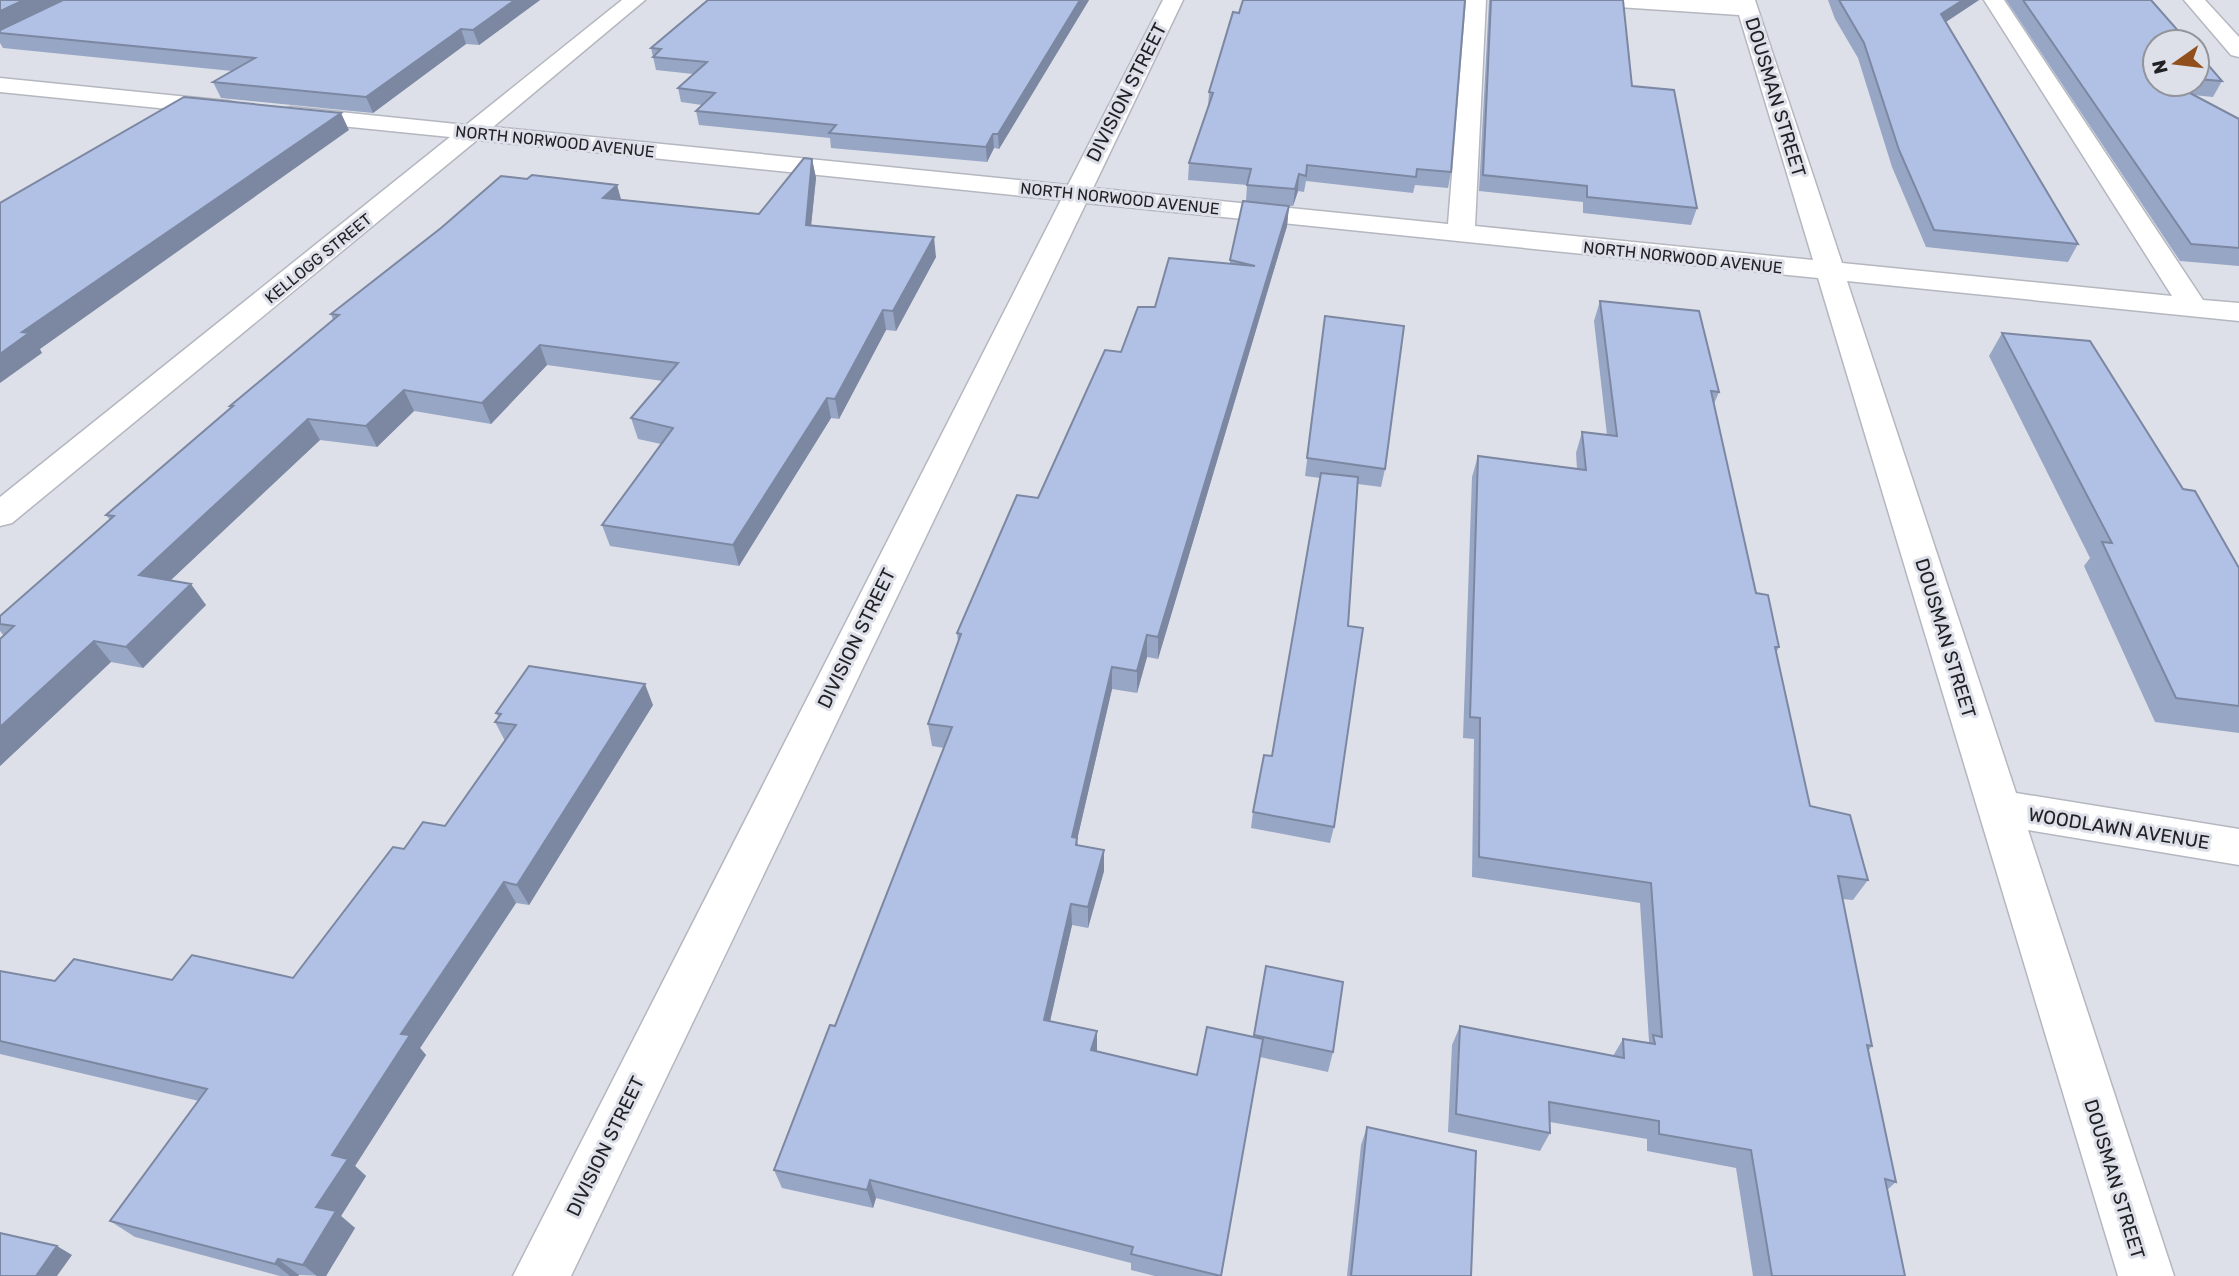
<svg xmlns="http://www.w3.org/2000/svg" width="2239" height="1276" font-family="Rubik,sans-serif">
<rect width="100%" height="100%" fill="#dde0e8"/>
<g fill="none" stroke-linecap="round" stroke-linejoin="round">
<g stroke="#b4b7bf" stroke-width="3">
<path id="minor" d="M622,0H645L493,127L1068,185L1163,0H1183L1093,188L1448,224L1466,0H1486L1475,226L1813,260L1739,15L1603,6L1593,0H1755L1842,263L2172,296L1984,0H2004L2203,300L2239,303V321L1847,281L2016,793L2239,829V865L2028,830L2174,1276H2118L1818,278L1086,203L571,1276H513L1061,200L477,140L12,523L0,526V497L450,137L291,121L283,119L279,114L283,109L291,107L466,125Z
M2184,0H2205L2239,37V57L2231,55Z
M0,78L228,101L236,103L240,108L236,113L228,115L0,92Z"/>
</g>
<use href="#minor" fill="#fff" fill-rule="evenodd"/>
</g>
<path fill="#98a6c6" d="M0,0H540L479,45L466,44L373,113L221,98L213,82L232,71L3,48L0,43Z
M708,0H1089L999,149L994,148L987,162L831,148L830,138L699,125L696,111L702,105L681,102L678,88L693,74L656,70L651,48Z
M1489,0H1623L1632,86L1697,208L1691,225L1583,213V202L1479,191Z
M1828,0H1979L1946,22L2078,244L2068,262L1926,247L1892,167L1858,58L1835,19Z
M2006,0H2151L2155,42V84H2197V52L2222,81L2213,97L2193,95L2239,119V266L2180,261Z
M1233,12L1451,172L1448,188L1415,185L1413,193L1306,181L1304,192L1298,191L1293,206L1246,201L1247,185L1188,180L1189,163L1208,108L1209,92Z
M812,159L816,178L811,226L936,257L896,331L886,330L839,419L831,418L739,566L610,546L602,525L661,444L638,439L631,418L663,381L547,365L491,424L414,411L377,447L320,440L170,580L206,605L143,668L111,662L0,766V639L4,636L0,631V616L110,520L106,515L231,408L230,406L333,320L331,314L527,179L617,185L621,200L759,214Z
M1289,206L1287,226L1158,659L1147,657L1137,693L1112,689L1077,840L1078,845L1104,850V871L1088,928L1072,925L1050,1021L1097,1052L1197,1075L1253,1037L1266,966L1333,1052L1328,1072L1260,1057L1221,1276H1155L1131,1270V1263L876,1198L873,1208L782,1188L774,1170L835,1026L944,748L932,746L928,724L958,642L957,633L1038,498L1121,352L1155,307L1230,264V260Z
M1600,301L1719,392L1714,404L1756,593L1779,647L1776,653L1810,806L1868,880L1853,900L1842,899L1872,1046L1868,1051L1896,1182L1887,1190L1905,1276H1753L1736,1168L1647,1151V1139L1550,1122V1133L1540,1151L1448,1132L1452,1045L1460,1026L1613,1056L1623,1039L1649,1043V1041L1640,903L1472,877L1474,739L1463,738L1472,477L1478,456L1577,469L1576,453L1582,432L1607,435L1594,321Z
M1325,316L1385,469L1381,487L1358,484L1334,827L1330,843L1251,828L1253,812L1272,756L1320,478L1305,476Z
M2002,333L2183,489L2239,568V733L2155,722L2084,566L2090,558L1989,356Z
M653,705L529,905L516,903L420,1048L426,1055L355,1166L366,1176L341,1216L355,1228L326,1276L299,1275L298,1276H280L135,1237L110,1221L199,1101L0,1054V971L55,981L293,978L404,849L445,826L505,741L495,722L499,718L496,713Z
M1367,1127L1471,1276H1347L1361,1145Z"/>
<path fill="#7c87a1" d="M24,0H67L0,30V11Z
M515,0H540L479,45L473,30Z
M1080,0H1089L999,149L998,134Z
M1963,0H1979L1935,29L1941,14Z
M461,29L466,44L373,113L366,97Z
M341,113L349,130L40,349L42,353L0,383V354L22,332Z
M993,134L994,148L987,162L986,147Z
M812,159L816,178L809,245L806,225Z
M1299,174L1298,191L1293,206L1295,189Z
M617,185L622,203L603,198Z
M1289,206L1287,226L1158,659V637Z
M934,237L936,257L896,331L893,311Z
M883,310L886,330L839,419L835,399Z
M540,345L547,365L491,424L482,403Z
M404,390L414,411L377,447L366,426Z
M827,398L831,418L739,566L733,545Z
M308,419L320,440L154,596L139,575Z
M191,584L206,605L143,668L126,647Z
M1147,635V657L1137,693V671Z
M94,641L111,662L0,766V727Z
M1112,667V689L1077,840L1078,859L1072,837Z
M645,684L653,705L529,905L517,885Z
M1104,850V871L1088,928V907Z
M504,882L516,903L420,1048L426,1055L355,1166L366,1176L341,1216L355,1228L326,1276H317L303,1265L316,1207L332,1155L401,1034Z
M1071,904L1072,925L1046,1039L1044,1020Z
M1097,1031V1051L1092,1069L1091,1050Z
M870,1180L876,1198L873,1208L867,1190Z
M57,1246L72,1255L57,1276H36Z
M278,1259L299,1275L298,1276H290L275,1264Z"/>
<path fill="#b1c1e6" stroke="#7c87a1" stroke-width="2" d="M0,0H24L0,11Z
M63,0H515L473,30L461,29L366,97L213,82L255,58L0,33V30Z
M708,0H1080L998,134H993L986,147L829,133L836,125L696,111L715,93L678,88L707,62L653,57L661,49L651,48Z
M1243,0H1465L1451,172L1417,169L1416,177L1307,165L1306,176L1299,174L1295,189L1247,185L1251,169L1189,163L1213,93L1209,92L1233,12L1239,13Z
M1491,0H1623L1632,86L1674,90L1697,208L1587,197V186L1483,175Z
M1839,0H1963L1941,14L2078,244L1934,230L1899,150L1864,43Z
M2023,0H2151L2188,42H2155V84H2173L2239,119V248L2191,244Z
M2197,52L2222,81L2197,79Z
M184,97L341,113L22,332L29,333L0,354V203Z
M804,158L812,159L806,225L934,237L893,311L883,310L835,399L827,398L733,545L602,525L673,428L631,418L678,363L540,345L482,403L404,390L366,426L308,419L139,575L191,584L126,647L94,641L0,727V639L14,626L0,624V616L114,516L106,515L233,406H230L339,315L331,314L441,228L501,176L527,179L532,175L617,185L603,198L759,214Z
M1243,201L1289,206L1158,637L1147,635L1137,671L1112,667L1072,837L1077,838L1076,845L1104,850L1088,907L1071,904L1044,1020L1097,1031L1091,1050L1197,1075L1207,1027L1263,1039L1221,1276L1131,1254L1133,1247L870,1180L867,1190L774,1170L830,1025L835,1026L952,727L928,724L961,634L957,633L1017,495L1038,498L1105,350L1121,352L1138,307H1155L1169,258L1255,266L1230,260Z
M1600,301L1699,311L1719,392L1711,391L1756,593L1768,595L1779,647H1775L1810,806L1850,815L1868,880L1838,876L1872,1046L1867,1045L1896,1182L1885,1179L1905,1276H1772L1751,1150L1659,1134V1121L1549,1102L1550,1133L1456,1114L1460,1026L1624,1058L1623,1039L1655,1044L1653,1035L1662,1037L1651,883L1479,857L1480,718L1470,717L1478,456L1586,470L1582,432L1617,436Z
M1325,316L1404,326L1385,469L1307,458Z
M2002,333L2090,341L2183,489L2195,491L2239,568V706L2176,698L2102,542L2112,543Z
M1321,473L1358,477L1348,626L1363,628L1334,827L1253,812L1264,755L1272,756Z
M529,666L645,684L517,885L504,882L401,1034L410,1035L332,1155L348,1159L316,1207L336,1211L303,1265L278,1259L275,1264L110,1221L207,1089L0,1041V971L55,981L74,959L172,980L192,955L293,978L393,847L404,849L423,822L445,826L516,725L495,722L501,714L496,713Z
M1266,966L1343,982L1333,1052L1254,1035Z
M1367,1127L1476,1151L1471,1276H1351Z
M0,1233L57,1246L36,1276H0Z"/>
<g text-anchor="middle" stroke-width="6" stroke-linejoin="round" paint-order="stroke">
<g font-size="16" fill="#212225" stroke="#dde0e8">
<text transform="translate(555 141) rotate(6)" y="6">NORTH NORWOOD AVENUE</text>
<text transform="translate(1120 198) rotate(6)" y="6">NORTH NORWOOD AVENUE</text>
<text transform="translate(1683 257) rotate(6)" y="6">NORTH NORWOOD AVENUE</text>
<text transform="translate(318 258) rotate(-39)" y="6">KELLOGG STREET</text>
</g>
<g font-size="19" fill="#212225" stroke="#dde0e8">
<text transform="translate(1126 92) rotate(-63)" y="7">DIVISION STREET</text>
<text transform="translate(1776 97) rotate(73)" y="7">DOUSMAN STREET</text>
<text transform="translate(856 638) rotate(-64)" y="7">DIVISION STREET</text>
<text transform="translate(1946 638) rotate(73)" y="7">DOUSMAN STREET</text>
<text transform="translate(2119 828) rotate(9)" y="7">WOODLAWN AVENUE</text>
<text transform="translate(605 1146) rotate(-64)" y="7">DIVISION STREET</text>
<text transform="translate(2115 1179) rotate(73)" y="7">DOUSMAN STREET</text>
</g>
</g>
<g transform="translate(2176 63) rotate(256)"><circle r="33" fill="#dde0e8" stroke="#92949a" stroke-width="2"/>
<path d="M0-5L12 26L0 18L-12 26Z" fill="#91501b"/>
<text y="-10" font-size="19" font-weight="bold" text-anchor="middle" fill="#212225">N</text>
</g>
</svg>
